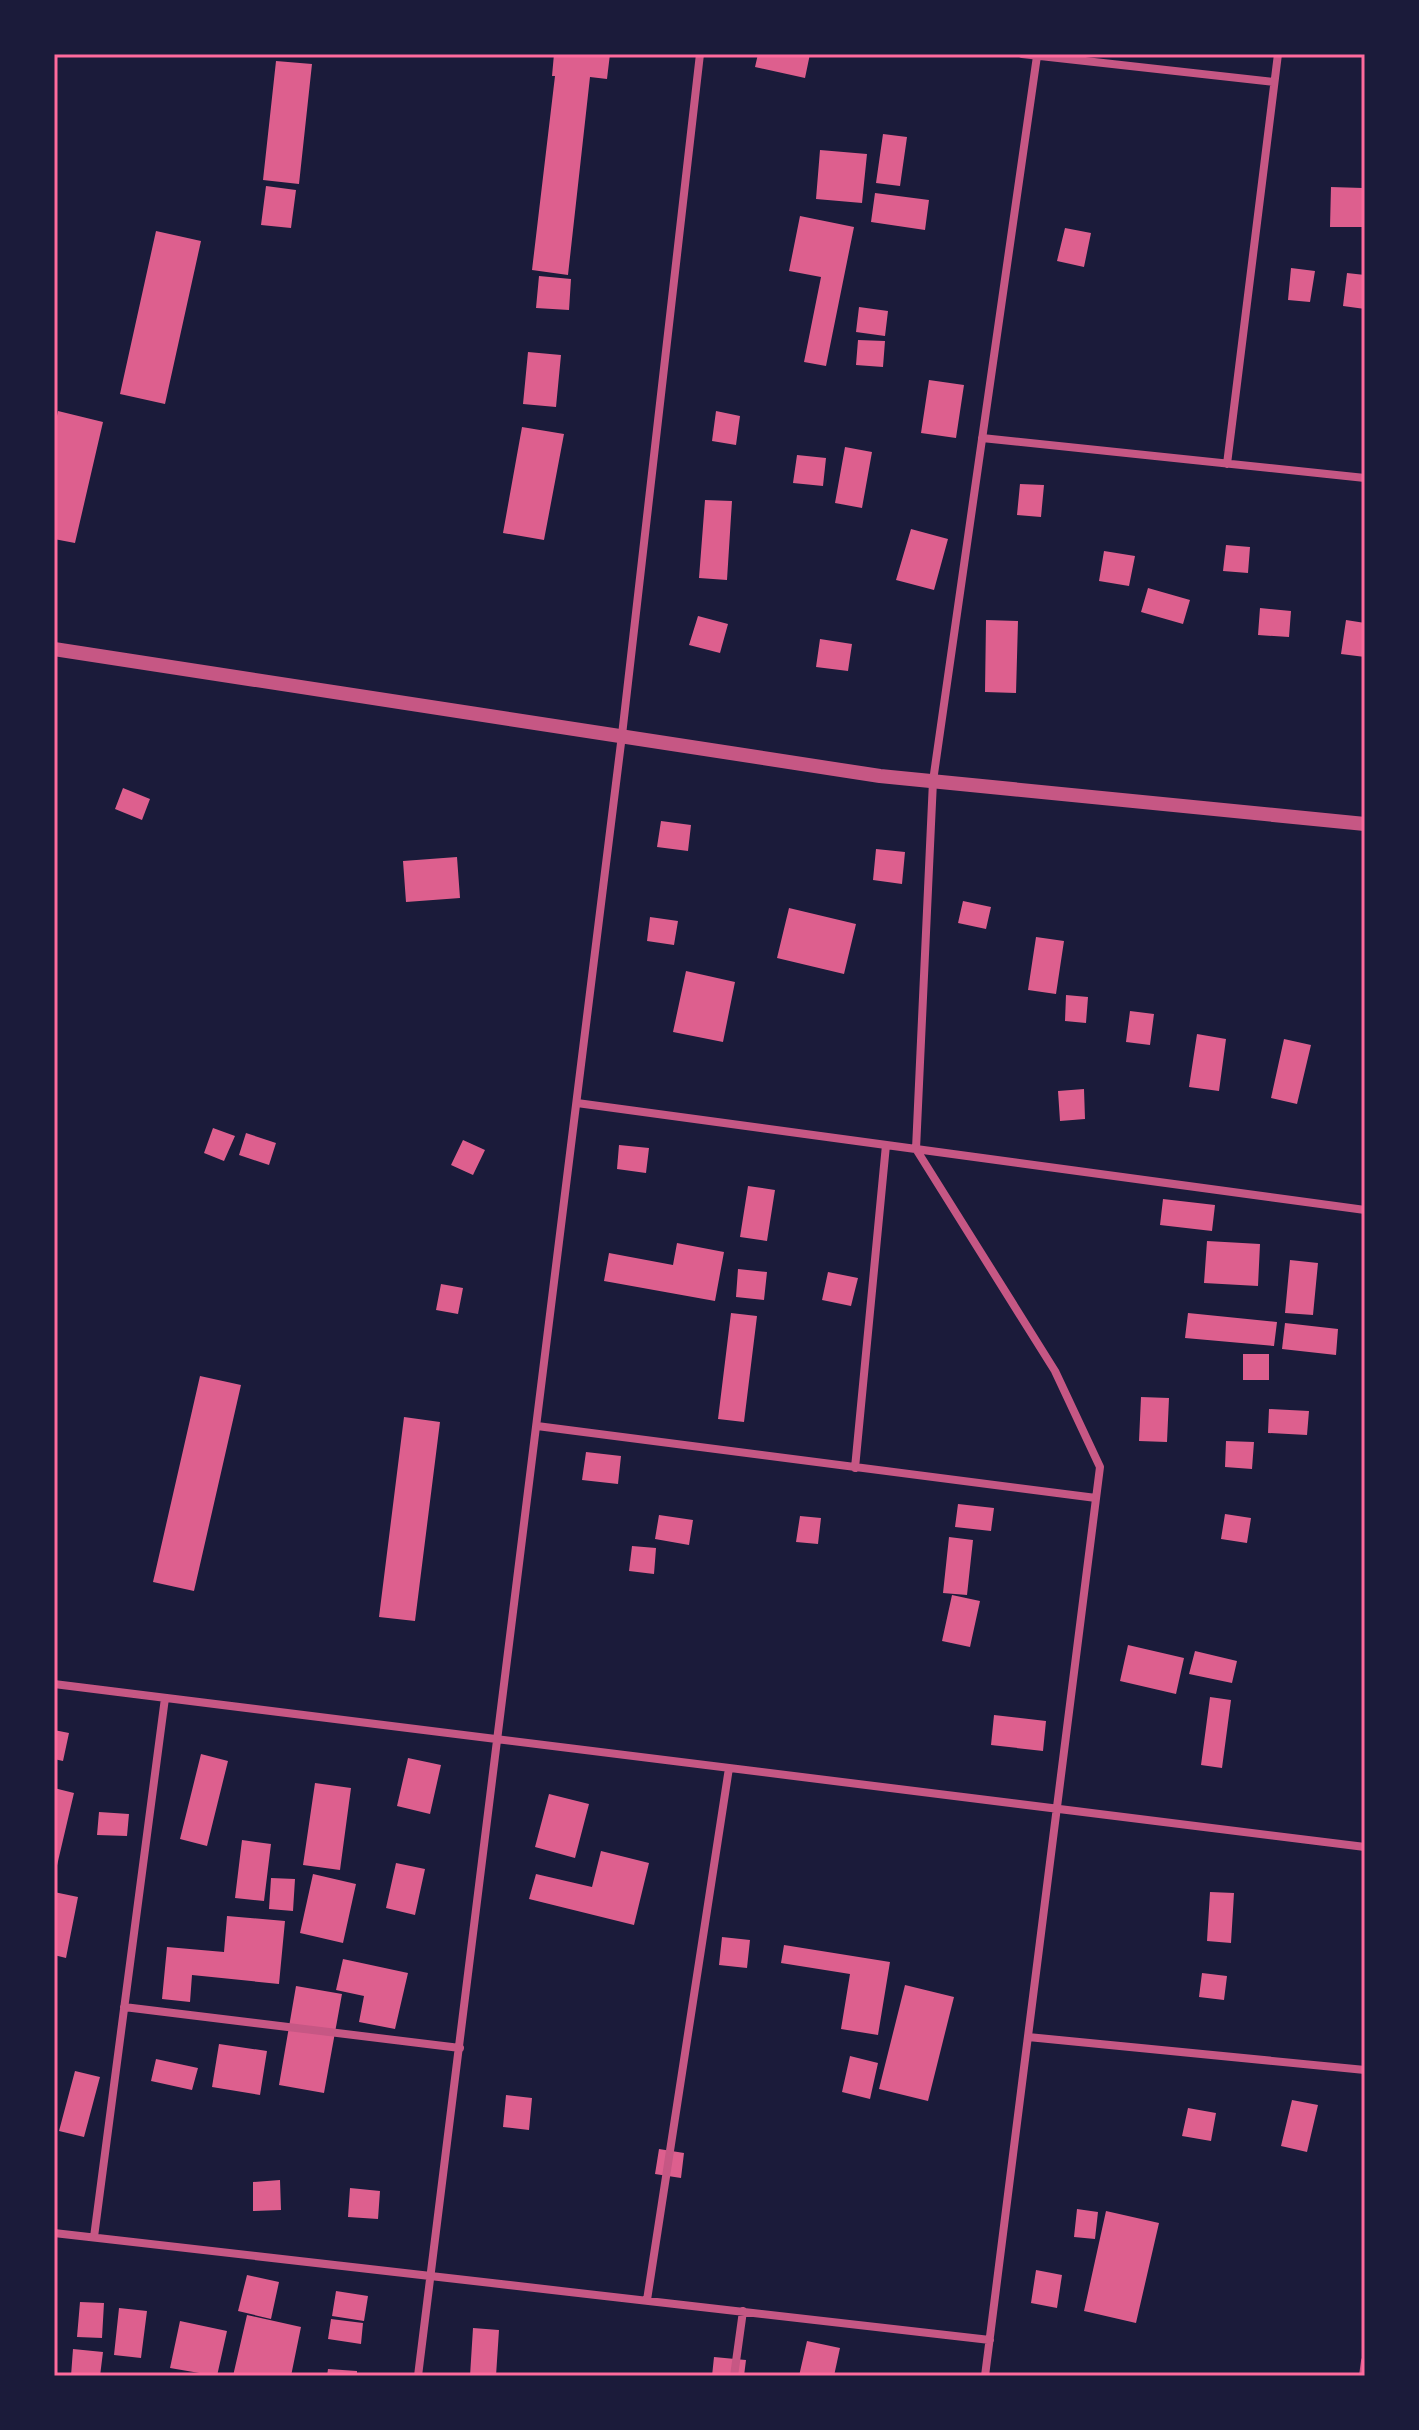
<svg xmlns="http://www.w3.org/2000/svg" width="1419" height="2430" font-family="Rubik,sans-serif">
<rect width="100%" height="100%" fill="#1b1b3a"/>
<path fill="#dd5f8e" d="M554,54H610L607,79L590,77L568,275L532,270L555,76H552Z
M758,54H810L805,78L755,67Z
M276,61L312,64L299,184L263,180Z
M883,134L907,137L900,186L876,183Z
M820,150L867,154L862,203L816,199Z
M266,186L296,190L291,228L261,225Z
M1331,187L1363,188L1362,227H1330Z
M875,193L929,200L925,230L871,222Z
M800,216L854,227L826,366L804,362L821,277L789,271Z
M1065,228L1091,233L1084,267L1057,261Z
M156,231L201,241L165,404L120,394Z
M1291,268L1315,271L1310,302L1288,300Z
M1347,273L1365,275V309L1343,306Z
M539,276L571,279L569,310L536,308Z
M859,307L888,311L885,336L856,332Z
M858,340L885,341L883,367L856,365Z
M528,352L561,355L556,407L523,404Z
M929,380L964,385L956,438L921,433Z
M58,411L103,422L75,543L54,539V430Z
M716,411L740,416L736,445L712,441Z
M522,427L564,434L544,540L503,533Z
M845,447L872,452L862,508L835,503Z
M797,455L826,458L823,486L793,483Z
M1020,484L1044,485L1041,517L1017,515Z
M705,500L732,501L727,580L699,578Z
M911,529L948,539L934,590L896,580Z
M1226,545L1250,547L1248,573L1223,571Z
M1104,551L1135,556L1129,586L1099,581Z
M1148,588L1190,600L1183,624L1141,612Z
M1260,608L1291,611L1289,637L1258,635Z
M698,616L728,624L720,653L689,645Z
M986,620L1018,621L1016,693L985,692Z
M1346,620L1365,623V657L1341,654Z
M820,639L852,644L848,671L816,667Z
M123,788L150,799L142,820L115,809Z
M661,821L691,825L688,851L657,847Z
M876,849L905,852L902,884L873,880Z
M457,857L460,898L406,902L403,861Z
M963,901L991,907L986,929L958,923Z
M789,908L856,924L844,974L777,958Z
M650,917L678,921L674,945L647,941Z
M1036,937L1064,941L1056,994L1028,990Z
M686,971L735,982L723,1042L673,1032Z
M1066,995L1088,997L1086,1023L1065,1021Z
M1130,1011L1154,1014L1150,1045L1126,1042Z
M1197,1034L1226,1039L1219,1091L1189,1087Z
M1284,1039L1311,1045L1297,1104L1271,1098Z
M1084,1089L1085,1119L1060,1121L1058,1091Z
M213,1128L235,1136L224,1161L204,1153Z
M246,1133L276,1143L269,1165L239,1155Z
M463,1140L485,1150L473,1175L451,1165Z
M619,1145L649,1148L646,1173L617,1169Z
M748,1186L775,1190L767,1241L740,1237Z
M1163,1199L1215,1205L1212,1231L1160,1225Z
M1207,1241L1260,1244L1258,1286L1204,1283Z
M677,1243L724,1252L715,1301L604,1281L609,1253L673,1265Z
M1290,1260L1318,1263L1313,1315L1285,1313Z
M738,1269L767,1272L764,1300L736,1297Z
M828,1272L858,1278L851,1306L822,1300Z
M441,1284L463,1288L458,1314L436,1310Z
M731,1313L757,1316L744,1422L718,1419Z
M1188,1313L1277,1322L1274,1346L1185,1338Z
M1285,1323L1338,1329L1336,1355L1282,1349Z
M1243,1354H1269V1380H1243Z
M200,1376L241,1385L194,1591L153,1582Z
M1141,1397L1169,1398L1167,1442L1139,1441Z
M1269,1409L1309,1411L1307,1435L1268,1433Z
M404,1417L440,1422L415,1621L379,1617Z
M1226,1441L1254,1442L1252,1469L1225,1467Z
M586,1452L621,1456L618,1484L582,1480Z
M958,1504L994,1508L991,1531L955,1527Z
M1225,1514L1251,1518L1247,1543L1221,1539Z
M659,1515L693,1520L689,1545L655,1539Z
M800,1516L821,1518L818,1544L796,1542Z
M949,1537L973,1540L967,1595L943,1593Z
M632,1546L656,1548L654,1574L629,1571Z
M952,1595L980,1601L970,1647L942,1641Z
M1128,1645L1184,1658L1176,1694L1120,1681Z
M1195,1651L1237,1661L1232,1683L1189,1674Z
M1210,1697L1231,1700L1222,1768L1201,1765Z
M994,1715L1046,1721L1043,1751L991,1745Z
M54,1730L69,1733L63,1761L54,1759Z
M201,1754L228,1761L207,1846L180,1839Z
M408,1758L441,1765L430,1814L397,1806Z
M315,1783L351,1788L340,1870L303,1865Z
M54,1788L74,1793L55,1874H54Z
M549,1794L589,1804L575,1858L535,1847Z
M99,1812L129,1814L127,1836L97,1835Z
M242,1840L271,1844L264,1901L235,1898Z
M601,1851L649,1863L634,1925L529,1899L536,1874L592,1887Z
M396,1863L425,1869L415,1915L386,1908Z
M313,1874L356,1884L343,1943L300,1933Z
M271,1878L295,1879L293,1911L269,1909Z
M54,1892L78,1897L66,1958L54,1955Z
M1210,1892L1234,1893L1231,1943L1207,1941Z
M227,1916L285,1921L279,1984L192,1975L190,2002L162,1999L167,1947L224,1952Z
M722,1937L750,1940L747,1968L719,1965Z
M784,1945L890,1962L878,2035L841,2029L850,1974L781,1963Z
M343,1959L408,1973L395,2029L359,2022L364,1996L336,1990Z
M1202,1973L1227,1976L1224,2000L1199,1997Z
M905,1985L954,1997L928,2101L879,2089Z
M296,1986L342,1994L324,2093L279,2085Z
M219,2044L267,2051L260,2095L212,2087Z
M850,2056L878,2063L870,2099L842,2092Z
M156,2059L198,2068L192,2090L151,2081Z
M75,2071L100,2077L84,2137L59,2131Z
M506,2095L532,2098L529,2130L503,2127Z
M1292,2100L1318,2105L1307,2152L1281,2146Z
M1188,2108L1216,2113L1211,2141L1182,2136Z
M659,2149L684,2153L681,2178L655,2174Z
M280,2180L281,2210L253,2211V2182Z
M350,2188L380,2191L378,2219L348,2217Z
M1077,2209L1098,2212L1095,2239L1074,2237Z
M1106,2211L1159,2223L1136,2323L1084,2311Z
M1036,2270L1062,2275L1057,2308L1031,2303Z
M247,2275L279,2282L271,2319L238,2311Z
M336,2291L368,2296L364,2321L332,2316Z
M80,2302L104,2303L102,2338L77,2337Z
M119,2308L147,2311L141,2358L114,2355Z
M247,2315L301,2327L291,2376H233Z
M331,2319L363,2323L361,2344L328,2339Z
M180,2321L227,2331L217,2376L170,2368Z
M473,2328L499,2330L496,2376H470Z
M807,2341L840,2348L834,2376H799Z
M73,2349L103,2352L100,2376H71Z
M714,2357L746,2360L744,2376H712Z
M328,2369L357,2371V2376H327Z"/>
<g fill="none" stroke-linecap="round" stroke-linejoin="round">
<path stroke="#c65784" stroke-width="8" d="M1022,54L1274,82
M982,438L1365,478
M1227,464L1278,54
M577,1103L1365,1210
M537,1426L1096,1498
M855,1468L886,1145
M54,1684L1365,1847
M124,2007L460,2048
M1028,2037L1365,2070
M54,2233L990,2340
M94,2237L165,1698
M647,2300L729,1768
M418,2376L622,735L700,54
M734,2376L743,2311
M985,2376L1100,1467L1055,1371L916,1149L933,781L1037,56
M1363,2376L1365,2361"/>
<path stroke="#c65784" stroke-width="14" d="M54,649L880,776L1365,824"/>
</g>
<rect width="1419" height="2430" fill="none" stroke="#1b1b3a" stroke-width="112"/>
<rect x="56" y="56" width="1307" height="2318" fill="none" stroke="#ff6b9d" stroke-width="3"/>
</svg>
